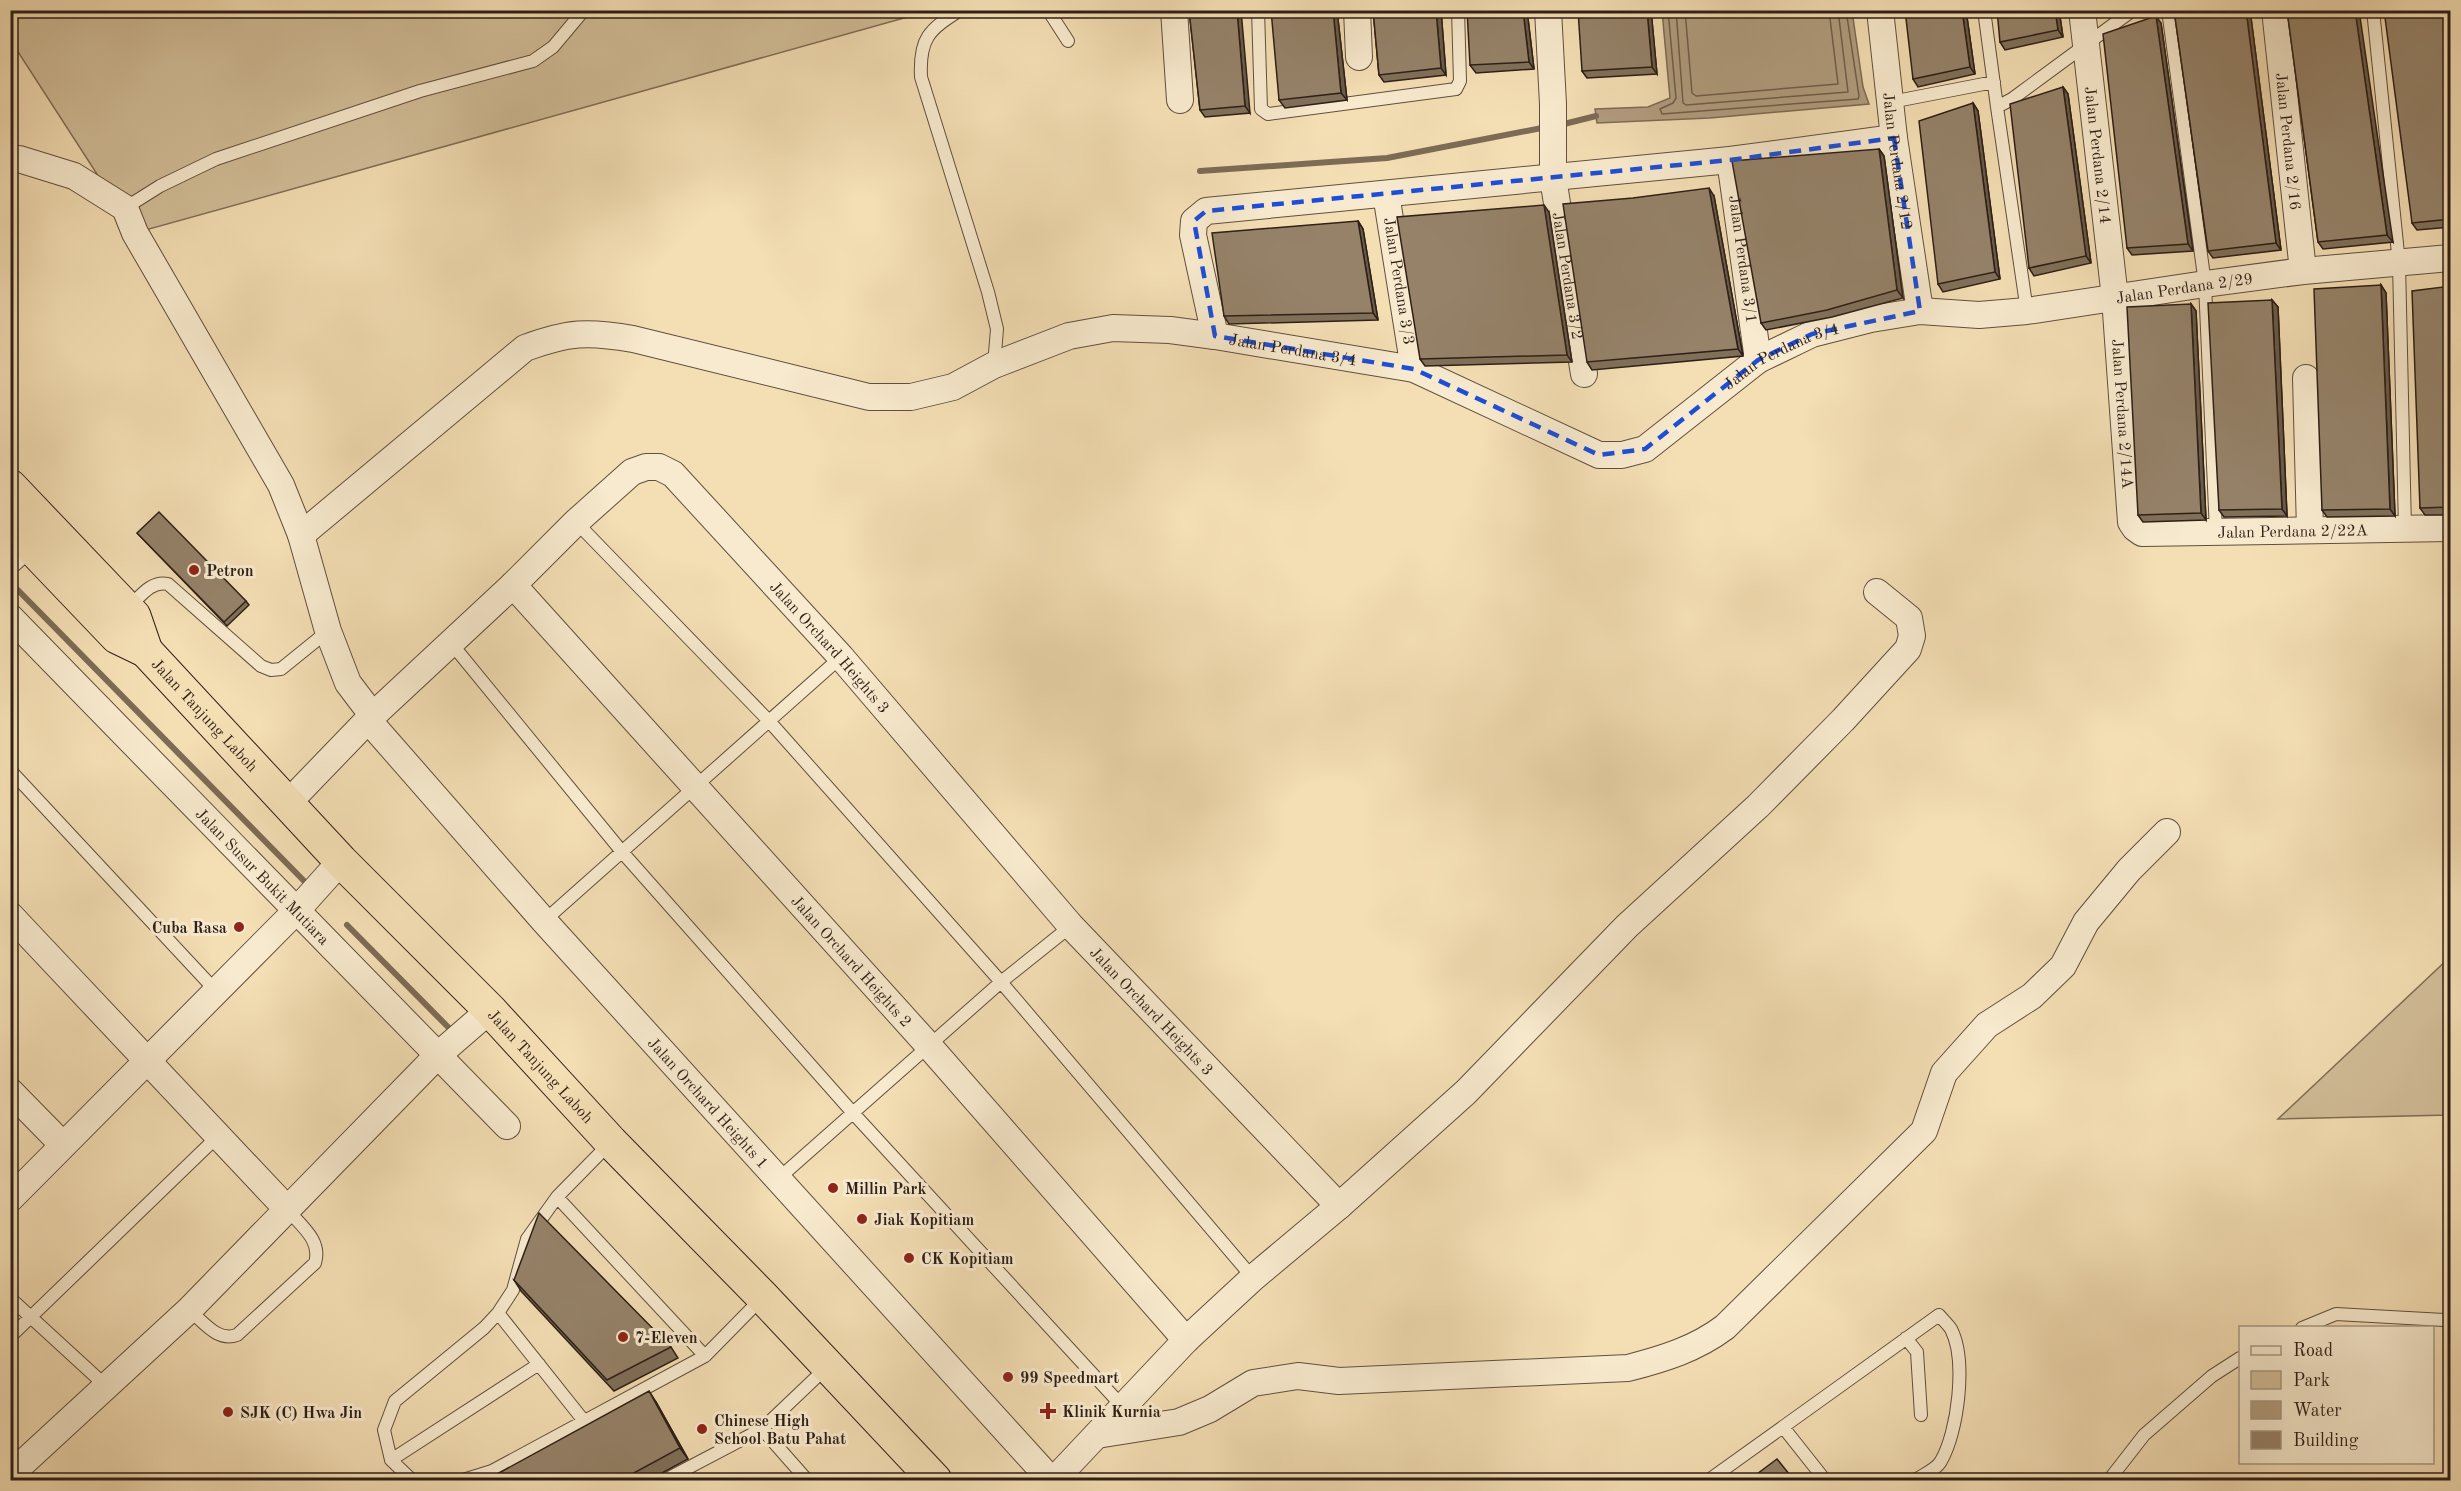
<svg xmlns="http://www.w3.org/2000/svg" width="2461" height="1491" font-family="'Old Standard TT',serif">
<rect width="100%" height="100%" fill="#f4deb4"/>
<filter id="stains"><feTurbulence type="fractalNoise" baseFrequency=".00333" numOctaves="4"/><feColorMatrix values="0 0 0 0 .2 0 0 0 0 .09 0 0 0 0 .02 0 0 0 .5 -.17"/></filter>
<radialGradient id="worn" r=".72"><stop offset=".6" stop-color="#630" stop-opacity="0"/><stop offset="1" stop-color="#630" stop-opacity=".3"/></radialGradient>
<path fill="#d2be99" stroke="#806e58" stroke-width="1.5" d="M11,10L929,11L135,233L11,41Z
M2450,957V1115L2278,1119Z"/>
<path fill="#b19d7f" stroke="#7d6b55" stroke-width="1.5" d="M1662,11H1852L1863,87L1869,104L1710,118L1597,123L1595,109L1648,107L1670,98Z"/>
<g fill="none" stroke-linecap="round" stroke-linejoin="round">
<path stroke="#705e4b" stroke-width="1.5" d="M1668,10L1676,98L1673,103L1660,109L1662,114L1858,99L1859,96L1846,10
M1676,10L1683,103L1686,105L1848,92L1838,10
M1685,10L1692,93L1696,96L1838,84L1829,10"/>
<path stroke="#7d6b55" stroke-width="6" d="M1560,125L1596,116
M1200,171L1387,158L1547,127
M10,582L311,888
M347,925L449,1028"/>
<g stroke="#604f3e" stroke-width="14">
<path id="lane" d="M960,10C929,30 919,38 921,77L988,292L997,329L994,365
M1048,10L1068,41
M1258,10L1261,109L1268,114L1456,89L1460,81L1458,10
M1984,10L1997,107
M2168,10L2205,284L2216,532
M2373,10L2399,263L2405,529
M1891,102L1994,82
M125,208L160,186L216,159L420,91L533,61L553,47L584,10
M2027,311L1997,107L2012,99L2133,10
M576,522L769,721L1001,982L1253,1278
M128,608C140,597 151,580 168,584L261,666L271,670L281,669L328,631
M451,643L623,853L853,1113L1122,1406
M10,770L216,991
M544,921L841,657
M611,1142L557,1197L705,1356L762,1298
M778,1179L1001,982L1071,926
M10,1298L107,1387
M189,1310C204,1322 217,1342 237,1335L315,1263C322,1240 301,1226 287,1209
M498,1313L584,1421
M2302,1328L2336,1314L2444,1320L2450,1323
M10,1337L218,1136
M1906,1338L1917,1352L1921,1415
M1783,1427L1825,1480
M762,1429L807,1480
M391,1460L539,1364
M412,1480L391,1460L384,1430L395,1401L484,1328L498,1313L513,1290L527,1239L557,1197
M463,1480L492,1471L705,1356
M665,1480L762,1429L826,1368
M1709,1480L1939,1315C1942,1319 1948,1324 1951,1329C1967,1360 1958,1432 1941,1461C1937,1469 1923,1475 1915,1480
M2109,1480L2144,1435L2212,1376L2240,1358"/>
</g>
<g stroke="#604f3e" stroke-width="28">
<g id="street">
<path d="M1174,10L1180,100"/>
<path d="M1357,10L1359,57"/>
<path id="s1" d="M1548,10L1553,104V178L1584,374"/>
<path id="s2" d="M1880,10L1894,138L1920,311"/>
<path id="s3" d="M2082,10L2115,298L2131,522L2135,528L2142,533L2450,528"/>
<path id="s4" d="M2275,10L2303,271"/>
<path id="s5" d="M1894,138L1730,160L1206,211L1194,221L1193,235L1215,336L1414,369L1599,455H1622L1645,449L1758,360L1812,334L1871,319L1920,311L1979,315L2027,311L2205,284L2303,271L2450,258"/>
<path d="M10,159H19L74,176L125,208L135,233L281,485L301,535L328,631L348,683L373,716"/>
<path id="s6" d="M1730,160L1758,360"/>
<path id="s7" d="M1386,194L1414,369"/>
<path d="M2306,378L2310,530"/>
<path d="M301,535L525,348C568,332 588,331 633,339L869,397H911L953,387L994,365L1069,336L1113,328L1170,330L1215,336"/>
<path d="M10,560L28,544"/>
<path id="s8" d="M513,585L929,1046L1186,1340"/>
<path id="s9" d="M10,617L507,1126"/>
<path id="s10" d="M368,720L544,921L1051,1480"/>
<path id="s11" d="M287,804L368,720L513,585L576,522L632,472L646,467H659L673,474L841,657L1071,926L1339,1206"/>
<path d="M10,915L287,1209"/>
<path d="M10,1091L63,1145"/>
<path d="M10,1199L297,910L341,861"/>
<path d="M1097,1435L1179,1422L1210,1409L1253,1383L1298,1376L1339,1381L1628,1368C1663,1359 1696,1349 1725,1327L1924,1131L1944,1073L1987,1025L2032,996L2063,966L2086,922L2129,870L2167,832"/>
<path d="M10,1475L189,1310L438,1055L490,1010"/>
<path d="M1054,1480L1186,1340L1253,1278L1339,1206L1466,1092L1627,926L1758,806L1843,720L1908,649L1912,636L1909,618L1877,592"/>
</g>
</g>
<g stroke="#2e1f17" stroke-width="35">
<g id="highway">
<path d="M10,486L134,616L146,651"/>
<path id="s12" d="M10,525L117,637L146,651L341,861L490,1010L611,1142L763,1297L935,1480"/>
</g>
</g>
<use href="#lane" stroke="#f8eace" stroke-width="12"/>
<use href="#street" stroke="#f8eace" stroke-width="26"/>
<use href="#highway" stroke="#f4deb4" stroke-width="33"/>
</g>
<path fill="#80705a" stroke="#2e1f17" stroke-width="1.5" d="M1189,10L1250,113L1205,117L1200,110Z
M1337,10L1347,100L1285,108L1279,100Z
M1373,10H1441L1446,75L1384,82L1379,75Z
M1527,10L1534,69L1476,73L1470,65Z
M1651,10L1657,74L1587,78L1582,71Z
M1966,10L1975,74L1918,87L1913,79Z
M2059,10L2063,37L2005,50L2000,42Z
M2174,10H2250L2281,250L2213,258L2208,251Z
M2287,10L2393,242L2323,249L2318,242Z
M2451,10V227L2417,230L2412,223Z
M2161,23L2193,251L2132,255L2127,248Z
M2063,87L2068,94L2091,263L2034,276L2029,268Z
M1973,103L1978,111L2000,279L1943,292L1938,284Z
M1879,149L1884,156L1903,298L1832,317L1766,330L1761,323Z
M1714,196L1743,356L1592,370L1587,362Z
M1549,212L1572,362L1425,366L1420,359Z
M1358,221L1363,229L1378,320L1229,324L1224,316Z
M2381,285L2386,293L2395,516L2327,517L2322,510Z
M2451,286V515H2425L2420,508Z
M2272,300L2278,307L2287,516L2224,517L2219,510Z
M2191,304L2196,311L2206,520L2143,522L2138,515Z
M137,533L246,601L249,605L227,626Z
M514,1280L671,1347L678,1358L614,1391L521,1291Z
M656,1402L688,1459L649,1480H486Z"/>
<path fill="#685b4a" stroke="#2e1f17" stroke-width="1.5" d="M1237,10H1241L1250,113L1245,106Z
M1333,10H1337L1347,100L1341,93Z
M1436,10H1441L1446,75L1441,68Z
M1523,10H1527L1534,69L1529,62Z
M1647,10H1651L1657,74L1652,67Z
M1962,10H1966L1975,74L1970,67Z
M2055,10H2059L2063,37L2058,30Z
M2246,10H2250L2281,250L2276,243Z
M2355,10H2359L2393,242L2387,235Z
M2156,16L2161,23L2193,251L2188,244Z
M2063,87L2068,94L2091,263L2086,256Z
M1973,103L1978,111L2000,279L1995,272Z
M1879,149L1884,156L1903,298L1897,290Z
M1709,188L1714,196L1743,356L1738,349Z
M1544,205L1549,212L1572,362L1567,355Z
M1358,221L1363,229L1378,320L1373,313Z
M2381,285L2386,293L2395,516L2390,509Z
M2272,300L2278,307L2287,516L2282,509Z
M2191,304L2196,311L2206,520L2201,513Z
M649,1391L656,1402L688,1459L680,1448Z"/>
<path fill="#958269" stroke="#2e1f17" stroke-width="1.5" d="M1189,10H1237L1245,106L1200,110Z
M1271,10H1333L1341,93L1279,100Z
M1373,10H1436L1441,68L1379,75Z
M1467,10H1523L1529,62L1470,65Z
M1578,10H1647L1652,67L1582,71Z
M1905,10H1962L1970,67L1913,79Z
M1997,10H2055L2058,30L2000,42Z
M2174,10H2246L2276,243L2208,251Z
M2287,10H2355L2387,235L2318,242Z
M2384,10H2451V219L2412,223Z
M2156,16L2188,244L2127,248L2103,34Z
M2063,87L2086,256L2029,268L2010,104Z
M1973,103L1995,272L1938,284L1919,121Z
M1879,149L1897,290L1827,310L1761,323L1732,161Z
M1709,188L1738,349L1587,362L1563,204L1633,198Z
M1544,205L1567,355L1420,359L1397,217Z
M1358,221L1373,313L1224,316L1212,233Z
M2381,285L2390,509L2322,510L2314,289Z
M2451,286V507L2420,508L2412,291Z
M2272,300L2282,509L2219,510L2208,303Z
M2191,304L2201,513L2138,515L2127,307Z
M159,512L246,601L224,622L137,533Z
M539,1213L671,1347L607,1380L514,1280Z
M649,1391L680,1448L621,1480H486Z
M1777,1459L1794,1480H1749Z"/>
<path fill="none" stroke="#1d4ed8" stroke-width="4.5" stroke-dasharray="12 8" stroke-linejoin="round" d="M1894,138L1920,311L1812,334L1758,360L1645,449L1599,455L1414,369L1215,336L1194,221L1206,211L1730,160Z"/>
<g fill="#8f2418" stroke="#f8eace" stroke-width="2">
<circle cx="194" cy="570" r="6"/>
<circle cx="239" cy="927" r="6"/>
<circle cx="833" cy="1188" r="6"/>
<circle cx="862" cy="1219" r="6"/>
<circle cx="909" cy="1258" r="6"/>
<circle cx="623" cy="1337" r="6"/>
<circle cx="1008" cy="1377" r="6"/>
<path d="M1045 1402h6v6h6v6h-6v6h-6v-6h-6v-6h6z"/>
<circle cx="228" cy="1412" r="6"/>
<circle cx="702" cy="1429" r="6"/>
</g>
<g text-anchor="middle" stroke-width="6" stroke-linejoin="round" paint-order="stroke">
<g font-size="16" fill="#2e1f17" stroke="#f8eace">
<text dy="6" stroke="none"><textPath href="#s4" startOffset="132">Jalan Perdana 2/16</textPath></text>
<text dy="6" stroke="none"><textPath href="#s3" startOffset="146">Jalan Perdana 2/14</textPath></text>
<text dy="6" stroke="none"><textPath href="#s2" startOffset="152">Jalan Perdana 2/12</textPath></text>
<text dy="6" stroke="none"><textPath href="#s6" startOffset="100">Jalan Perdana 3/1</textPath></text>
<text dy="6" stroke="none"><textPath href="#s1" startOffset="267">Jalan Perdana 3/2</textPath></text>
<text dy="6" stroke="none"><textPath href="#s7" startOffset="88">Jalan Perdana 3/3</textPath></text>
<text dy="6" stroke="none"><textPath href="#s5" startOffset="1858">Jalan Perdana 2/29</textPath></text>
<text dy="6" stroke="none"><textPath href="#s5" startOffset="904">Jalan Perdana 3/4</textPath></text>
<text dy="6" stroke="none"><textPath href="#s5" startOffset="1444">Jalan Perdana 3/4</textPath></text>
<text dy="6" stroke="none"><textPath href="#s3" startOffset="406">Jalan Perdana 2/14A</textPath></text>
<text dy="6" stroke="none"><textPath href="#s3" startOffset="681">Jalan Perdana 2/22A</textPath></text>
<text dy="6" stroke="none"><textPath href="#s11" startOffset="756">Jalan Orchard Heights 3</textPath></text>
<text dy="6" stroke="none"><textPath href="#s12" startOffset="274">Jalan Tanjung Laboh</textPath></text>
<text dy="6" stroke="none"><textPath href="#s9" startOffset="362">Jalan Susur Bukit Mutiara</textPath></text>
<text dy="6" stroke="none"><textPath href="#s8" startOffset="506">Jalan Orchard Heights 2</textPath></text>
<text dy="6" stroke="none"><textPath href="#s11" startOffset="1242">Jalan Orchard Heights 3</textPath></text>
<text dy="6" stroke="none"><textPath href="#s12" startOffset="760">Jalan Tanjung Laboh</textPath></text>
<text dy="6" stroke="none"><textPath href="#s10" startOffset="512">Jalan Orchard Heights 1</textPath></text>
</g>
<g font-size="16" font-weight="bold" fill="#2e1f17" stroke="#f8eace" text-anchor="start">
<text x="206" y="576">Petron</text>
<text x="227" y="933" text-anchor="end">Cuba Rasa</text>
<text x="845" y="1194">Millin Park</text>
<text x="874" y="1225">Jiak Kopitiam</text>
<text x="921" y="1264">CK Kopitiam</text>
<text x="635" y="1343">7-Eleven</text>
<text x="1020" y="1383">99 Speedmart</text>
<text x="1062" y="1417">Klinik Kurnia</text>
<text x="240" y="1418">SJK (C) Hwa Jin</text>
<text x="714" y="1426">Chinese High<tspan x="714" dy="18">School Batu Pahat</tspan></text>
</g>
</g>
<rect width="2461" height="1491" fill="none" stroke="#f4deb4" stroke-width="36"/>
<rect x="12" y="12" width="2437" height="1467" fill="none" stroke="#2e1f17" stroke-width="3"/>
<rect x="18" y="18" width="2425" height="1455" fill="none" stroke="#2e1f17" stroke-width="1.5"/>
<rect x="2239" y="1326" width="195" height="138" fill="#f8eace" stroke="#a79985" stroke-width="1.5"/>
<rect x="2251" y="1346" width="30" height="9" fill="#f8eace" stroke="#a79985" stroke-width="1.5"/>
<text x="2293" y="1356" font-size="18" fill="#2e1f17">Road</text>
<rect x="2251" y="1371" width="30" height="18" fill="#d2be99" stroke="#a79985" stroke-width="1.5"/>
<text x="2293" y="1386" font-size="18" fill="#2e1f17">Park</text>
<rect x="2251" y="1401" width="30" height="18" fill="#b19d7f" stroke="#a79985" stroke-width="1.5"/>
<text x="2293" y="1416" font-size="18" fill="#2e1f17">Water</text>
<rect x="2251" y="1431" width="30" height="18" fill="#958269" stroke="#a79985" stroke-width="1.5"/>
<text x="2293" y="1446" font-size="18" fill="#2e1f17">Building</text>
<rect width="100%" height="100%" filter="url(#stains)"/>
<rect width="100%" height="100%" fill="url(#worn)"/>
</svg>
